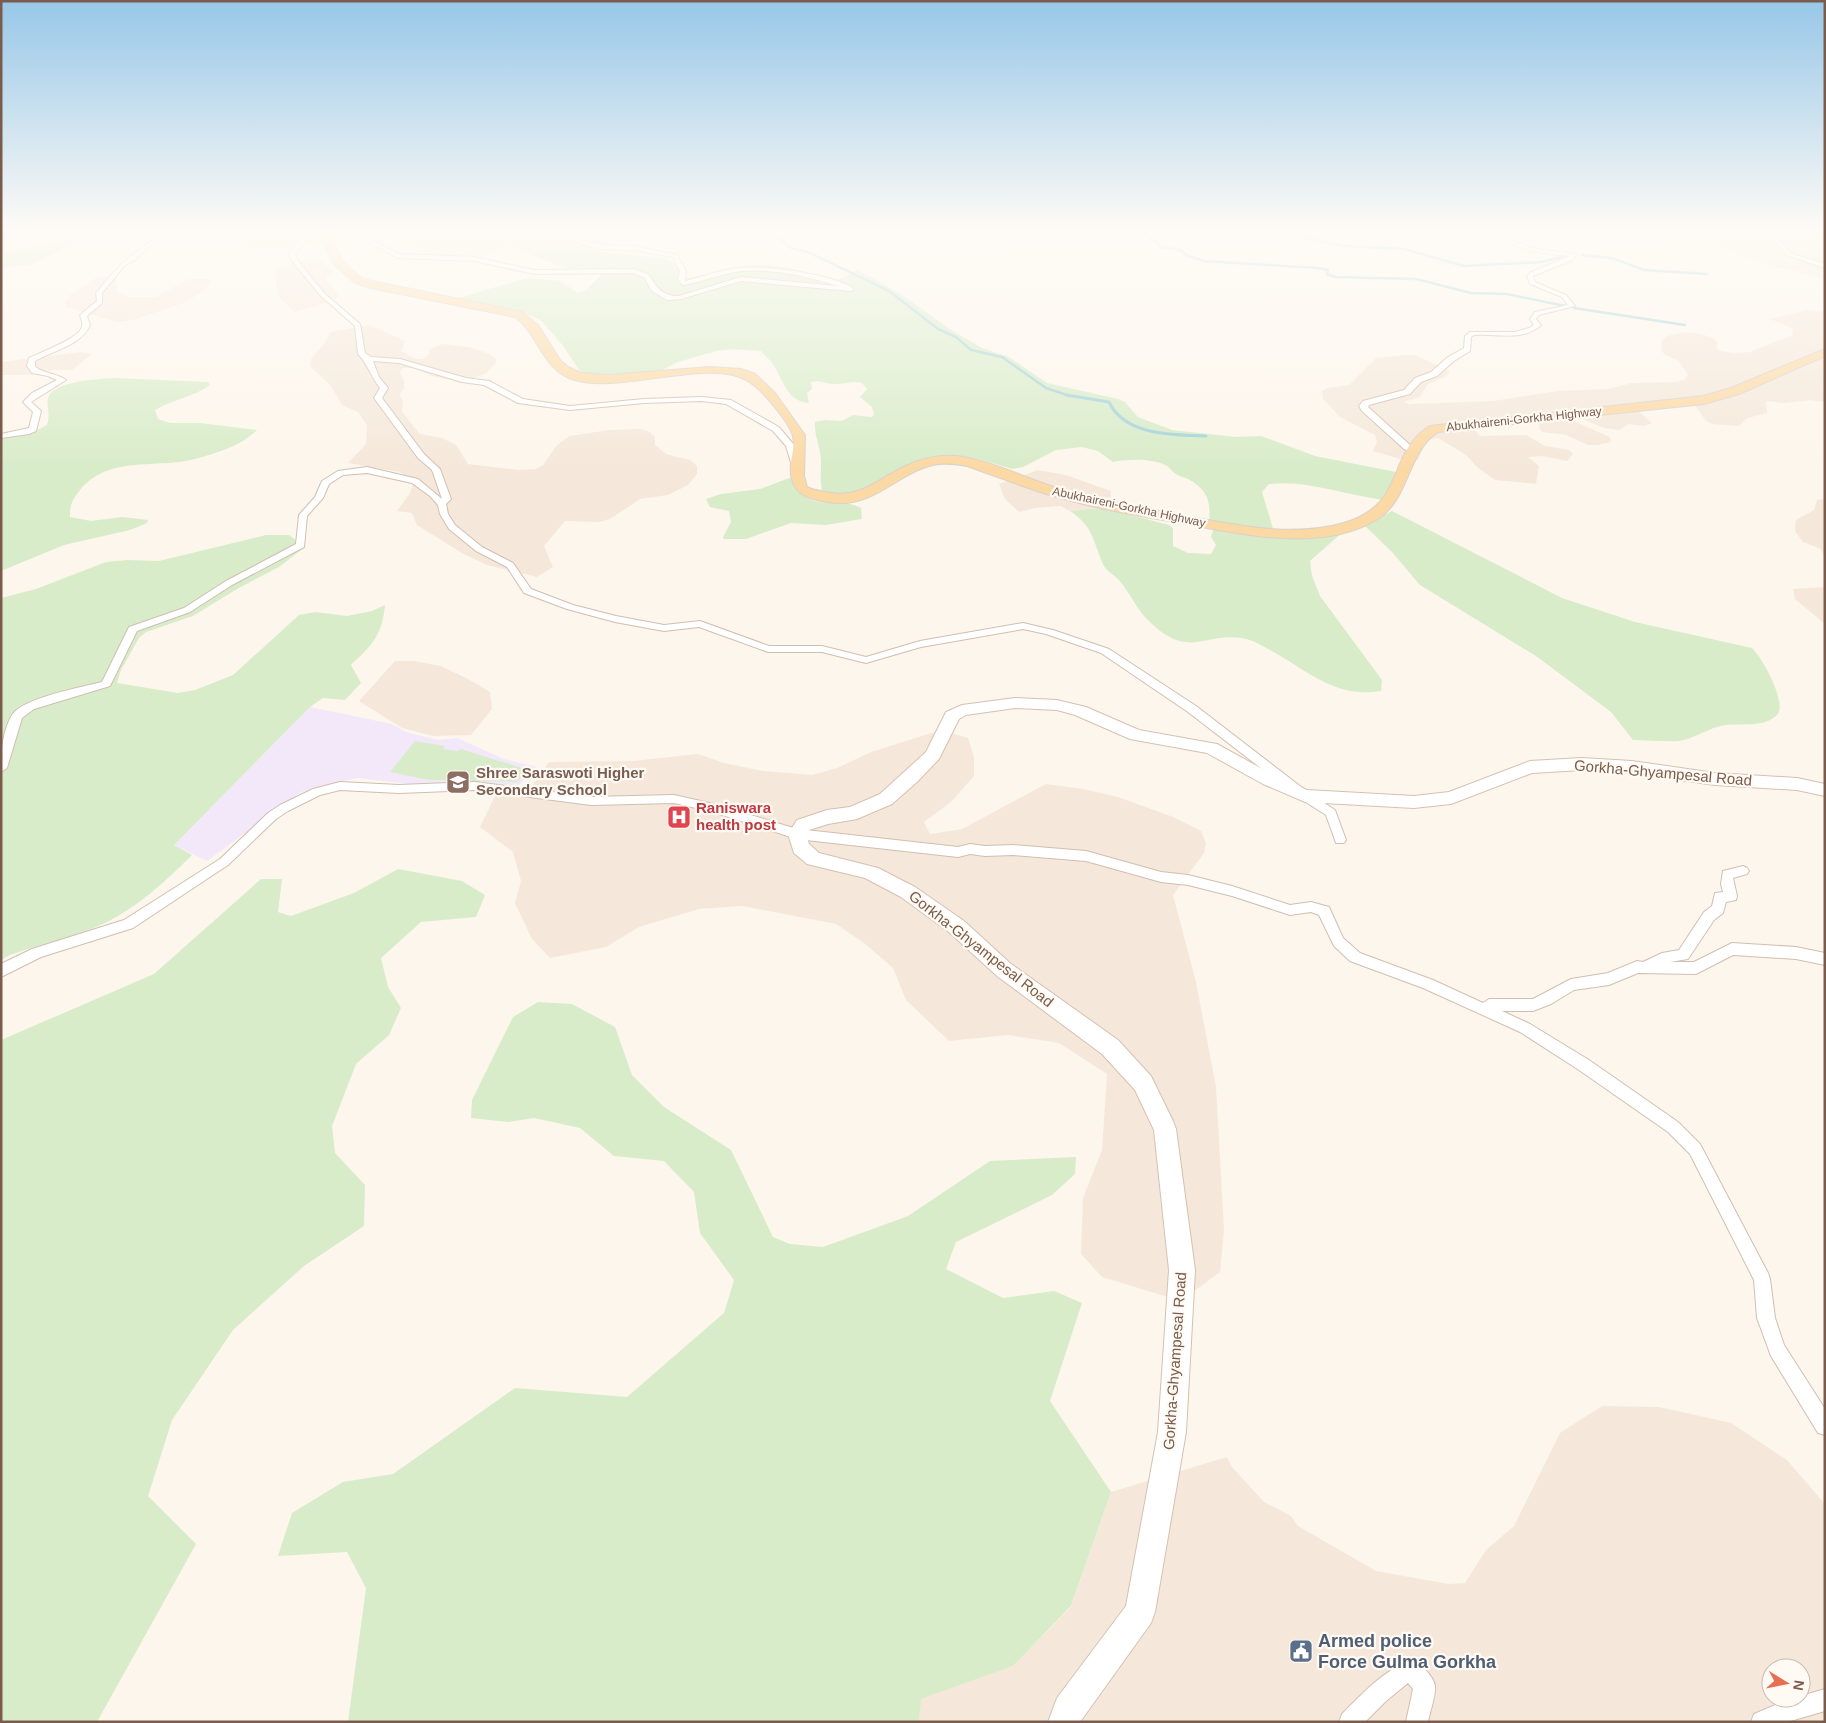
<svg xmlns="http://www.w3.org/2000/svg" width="1826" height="1723" font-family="Helvetica,sans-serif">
<rect width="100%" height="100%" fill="#fdf6ec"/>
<path fill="#f5e8da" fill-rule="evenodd" d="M220,229H380L353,242L289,247L236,246L242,234Z
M452,229H489L483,234L485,238L505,243V247L501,252L466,256L421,254L411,246L407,239L428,232Z
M1597,229H1825V280L1804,273L1774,267L1715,246L1644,241Z
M319,259L334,272L325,278L339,296L332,302L294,312L279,297L276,284L277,270L299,262Z
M97,277H116L117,293L130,297H156L189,279H212L206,289L184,303L133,320L117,322L66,307L65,303L69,296Z
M1808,310L1825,312V402L1810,400L1785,403L1766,401L1767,413L1747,418L1739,426L1712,424L1706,421L1694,404L1638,411L1652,423L1644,426L1628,424L1620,430L1604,428L1580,418L1569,419L1610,437L1611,442L1597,445H1588L1566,435L1543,432L1540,430L1539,422L1471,426L1480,436L1526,435L1545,446L1569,450L1573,454L1567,461L1542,456L1528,457L1539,466L1536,484L1495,480L1477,467L1466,455L1438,438L1426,440L1418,460H1404L1373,451L1377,442L1375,435L1340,417L1323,399L1322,391L1328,388L1349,385L1376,358L1405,355H1415L1450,371L1446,376L1428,384L1420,397L1404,402L1409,404L1493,401L1559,391L1609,389L1631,383L1677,382L1686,379L1688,375L1679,361L1665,355L1661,350L1662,340L1667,336L1685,332L1702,334L1715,339L1718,343L1716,348L1720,351L1734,353L1750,352L1792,335L1793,329L1770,319Z
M369,325L405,341L401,351L416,359H424L429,354L430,349L442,344L469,347L490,354L496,359V363L486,373L462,383L432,376L414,368H402L400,373L404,380V389L399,395L403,400L402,411L414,427L420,434L442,438L456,445L468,464L519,470L536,469L543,465L557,445L570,436L609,430L640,429L650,432L655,437V445L666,454L690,460L697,466V474L688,485L668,495L640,499L610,519L598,522L565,521L544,546L553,567L537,577L487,565L462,553L417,525L412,513L397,511L410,493L414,481L400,472L348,463L366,444L367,425L358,412L342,405L331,386L310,366L311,359L325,343L330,332Z
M81,352L92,354L72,370H53L30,375H1V362Z
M1038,470L1066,475L1111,491L1110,499L1103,508L1089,510L1070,511L1060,506L1035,508L1019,512L1005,499L999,484Z
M1825,499V558L1821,549L1803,542L1795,531L1796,520L1814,510L1817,500Z
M1825,587V624L1795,599L1793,589Z
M395,661H414L441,666L468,679L490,692L492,709L471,735L433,736L402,728L359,701Z
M941,730L968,738L974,757V776L951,802L924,822L930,834L962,829L1046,784L1083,789L1118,797L1173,817L1201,831L1206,843L1204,853L1173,895L1196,982L1216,1087L1224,1230L1220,1272L1181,1301L1102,1277L1081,1254L1083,1198L1102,1150L1107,1074L1059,1043L1008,1035L949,1041L906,1000L893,968L864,943L836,924L742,906L699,909L639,927L606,947L550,958L532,939L515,903L521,881L513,852L480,827L495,796L531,787L549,762L633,761L698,754L724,763L763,771L812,775L837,768L871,752Z
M1602,1406L1659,1407L1731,1423L1787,1460L1825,1504V1722H919L920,1699L1013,1666L1071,1607L1111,1492L1227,1457L1232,1467L1264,1502L1291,1516L1298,1526L1376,1571L1449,1584L1465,1583L1486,1550L1514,1526L1560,1433ZM1771,1668H1801V1698H1771Z"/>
<path fill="#f3e8fa" d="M310,707L392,724L406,732L438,740L457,738L504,759L537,767L518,786L419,785L357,778L301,792L207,861L174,845Z"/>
<path fill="#d8ecc9" d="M506,229H631L604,242L594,251L666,259L678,266L684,278C711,277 736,265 763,265C790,264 813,277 838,280L858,270L901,294L948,328L982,348L1009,357L1047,383L1118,399L1125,402L1138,417L1172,430L1236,437L1261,436L1315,456L1401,473L1388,500C1350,497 1308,479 1269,484L1262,492L1274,532L1209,522C1211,502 1208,491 1190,480C1185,477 1180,477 1176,474C1172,472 1170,468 1167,466C1153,458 1128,459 1113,462L1098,451L1082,447L1056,450L1023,467L1012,469L979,459L954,455L923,460L862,493L844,496L822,491C820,480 821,473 821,462C821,448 814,436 815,422L825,420L842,421L853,415L872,417L874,414L872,407L860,397L867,389L862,383C853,380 846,384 837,384C827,385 821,379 811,382L812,389L807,393L809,403C787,401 784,382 774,366C771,360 765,356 761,351L732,349L716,351L678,362L662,370L611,378L590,377L579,370L564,347L542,321L525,313L455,299L527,278L560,281L578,293L586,290L601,275L597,271L566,268L516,249L507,240Z
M71,242L72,244L70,245L34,264L1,268V251Z
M113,378L208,382L210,385C194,397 173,399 155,410L158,419L170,423H200L257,430C241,446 217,453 195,459C157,469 108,455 80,490C72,500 70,504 70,517L91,521L122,517L148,520L147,523L130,530L64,545L1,571V438L30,434L47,425C51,413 46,407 48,398C53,381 99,379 113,378Z
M792,477C808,517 834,494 861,508L862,519L825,525L791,523L746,539H724L723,537L731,522L729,511L710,507L706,499L721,494L760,489Z
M1103,508L1169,525L1173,528V546L1188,553L1211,554L1216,545L1211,537L1214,527L1274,538H1307L1344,531L1310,561L1312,576L1320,596L1382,680L1381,691C1335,699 1307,670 1270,650C1264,647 1257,642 1250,640C1207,628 1192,662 1151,623C1137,611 1131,594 1119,580C1114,575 1106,571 1103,564C1093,541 1093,526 1070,511Z
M1392,511L1562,598L1635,622L1752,648C1762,657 1788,704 1777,715C1764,728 1742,723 1725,725C1710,727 1694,739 1679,741C1664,742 1649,740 1633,740L1611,712L1536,656L1420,585L1392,552L1364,525Z
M266,535H289L305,547L279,567L237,589L193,616L146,632L139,638L121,670L117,683L178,693L195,690L233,675L299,615L315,612L347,616L372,611L385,605C382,636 372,645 351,665L361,683L345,700L323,698L310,707L174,845L192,855C166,881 138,907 105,923C75,937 41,944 10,955L1,960V598L36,589L106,562L127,560L159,561Z
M415,741L445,746L443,749L458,751L461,749L528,770L517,782L429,780L390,772Z
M398,869L462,881L485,895L476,917L421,922L381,958L388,987L401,1008L389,1035L356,1064L332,1126L335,1153L365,1185L364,1226L304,1266L233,1330L172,1420L148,1496L196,1544L97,1722H1V1040L154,974L261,879H282L278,912L291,916L354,893Z
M538,1002L572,1004L615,1027L632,1075L664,1107L731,1150L773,1237L790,1244L823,1247L908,1216L990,1161L1076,1157L1075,1174L1052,1195L956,1242L946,1269L1003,1298L1054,1291L1082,1303L1050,1401L1111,1492L1071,1606L1013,1666L921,1699L919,1722H348L366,1588L347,1552L278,1556L292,1513L343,1482L393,1474L515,1388L627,1397L724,1313L734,1280L700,1233L694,1192L664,1161L614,1156L580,1128L534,1118L508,1122L471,1118L472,1100L513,1017Z"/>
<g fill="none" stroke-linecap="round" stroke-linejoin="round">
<path stroke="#a5d3da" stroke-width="2.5" d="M758,229L773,234L791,248L808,252L889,291L938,329L956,337L971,350L1002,357L1046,388L1070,396
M1141,229L1142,234L1156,241L1161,247L1181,250L1186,255L1204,261L1317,268L1328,270L1327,274L1335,277L1416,279L1471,293L1507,294L1565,306
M1289,229L1314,240L1344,246L1404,249L1464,266L1541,262L1570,255
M1582,255L1612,258L1644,270L1707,274
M1574,308L1685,325"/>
<path stroke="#a5d3da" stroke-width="3" d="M1066,395L1109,402C1125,436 1174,435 1206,436"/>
<g stroke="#d1beb0" stroke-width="2">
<path id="minor" d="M151,229L165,232L166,237L148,247L135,260L125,265L102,293V303L87,316L90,325C82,345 52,351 35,361V366C40,373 57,373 66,380L31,402L41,411L36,431L29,434L1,438V434L29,428L33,412L23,402L32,393L57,380L48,376L32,373L27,366L29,358C41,352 78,339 82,327C83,323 81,319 80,315L97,301L96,293C114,270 134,250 160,236V234Z
M292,229H299L306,235L304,242L295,254L298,261L325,294L360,324L365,353L371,357L400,359L466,378L489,381L523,399L570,406L644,399L702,397L731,400L779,427L794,445L801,469L797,472L793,469L786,446L773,431L726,404L702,401L644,403L570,410L518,403L484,385L462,382L399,363L373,361L379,377L388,388L382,398L424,454L440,469L451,499L446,504L448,514L455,525L482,547L513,563L531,589L573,605L616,616L664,625L700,621L769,646H822L866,657L920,641L1023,623L1053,630L1109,649L1196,706L1309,793L1335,810L1346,840L1344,843H1336L1326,815L1301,799L1188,712L1101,653L1046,634L1023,629L921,647L866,663L822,652H768L699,627L664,631L615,622L567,609L524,593L507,567L476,551L449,529L440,514L438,505L430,496L412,483L367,473L343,475L329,484L323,498L307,516L304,547L232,585L190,612L137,631L110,686L34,709L22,718L7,768L1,772C1,754 2,732 12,715C22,698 82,687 102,682L129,627L184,608L226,581L296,544L299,515L315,497L322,481L338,471L367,467L418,479L442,499L432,470L418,458L374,398L380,388C371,377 368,364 358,354L355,326L321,296L292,261L289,254L298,242L300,235Z
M351,229H364L369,238L399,254L474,257L534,270L634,269L649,275C657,288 662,296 679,296L741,277L838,286C806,276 769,267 735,272C718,275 701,282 683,285L678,280L680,271L673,257L633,250L599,249L575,242L570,229H576L580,240L599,245L633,246L677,255L686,271L685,281C702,277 720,270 737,268C763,265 834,274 854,289L851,291L741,281L681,299L667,300L652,291L644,277L633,273L534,274L474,261L398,258L364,240L360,231Z
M1492,229C1502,229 1505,236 1513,240C1532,252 1555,250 1576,254L1573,260L1533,276L1535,282L1566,295L1575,306L1539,315L1536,319L1541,325C1523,342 1496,333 1474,335L1471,337L1470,351L1454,361L1437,376L1421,382L1410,394L1369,405L1368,407L1410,445L1418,450L1414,452L1404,449L1362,411L1359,406L1363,401L1404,390L1415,378L1431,372L1448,357L1464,348L1465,336L1470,332H1515L1529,328L1534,325L1530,319L1535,312L1568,305L1562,297L1530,284L1527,276L1531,272L1570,256C1540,253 1514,251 1492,229Z
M1651,229H1748L1774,233L1817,229L1811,231L1825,235V239L1803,232L1778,236L1790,253L1825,264V268L1786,255L1772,236L1735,231L1721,234Z
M340,782L399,785L475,782L591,797L674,795L714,804L797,829L958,847L970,844L985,846L1013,845L1086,851L1161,872L1188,875L1232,886L1290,905L1311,902L1329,907L1343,938L1360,953L1433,980L1483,1003L1489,999H1533L1571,979L1608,973L1637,961L1643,962L1662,953L1679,950L1704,912L1712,906L1715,893L1723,892L1721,884L1723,871L1743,866L1747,868L1749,871L1747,874L1733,878L1737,896L1736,900L1726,902L1723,913L1714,920L1688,959L1670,962H1694L1732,943L1796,947L1825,953V965L1796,959L1733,955L1696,974L1638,973L1609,985L1574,990L1551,1004L1533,1011H1502L1530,1024L1589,1060L1678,1122L1700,1144L1768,1273L1770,1279L1775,1318L1784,1345L1825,1409V1435L1818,1433L1771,1356L1757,1318L1754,1280L1690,1154L1668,1132L1579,1070L1520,1032L1423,988L1350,961L1334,946L1319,915L1311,912L1290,915L1232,896L1188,885L1161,882L1086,861L1013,855L985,856L970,854L958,857L797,839L713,812L674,803L591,805L475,790L399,793L340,790L320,795L288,811L276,819L228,865L133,928L41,957L1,977V964L32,949L124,920L220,859L268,813L280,805L313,789Z
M1411,1660C1420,1663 1433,1675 1435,1686C1436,1696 1430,1711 1428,1722H1406L1413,1689L1408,1683L1386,1701L1365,1722H1339L1342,1714C1363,1693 1383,1671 1411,1660Z
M1825,1689V1711L1787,1722H1751L1754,1714L1792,1698H1801V1696Z"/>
</g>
<g stroke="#d6c0b0" stroke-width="2">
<path id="secondary" d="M1015,698L1057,700L1086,707L1139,730L1217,744L1275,776L1307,790L1414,796L1449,792L1530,761L1582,758L1632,761L1715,773L1797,778L1825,784V796L1797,790L1715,785L1632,773L1582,770L1532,773L1451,804L1414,808L1305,802L1263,784L1207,753L1130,739L1075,715L1057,710L1015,708L966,715L959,719L939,759L917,782L892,804L857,819L828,824L809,830L806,835L809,844L819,853L878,868L915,887L964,921L1011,964L1118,1040L1151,1076L1173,1121L1176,1129L1195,1270L1186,1432L1155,1612L1151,1623L1080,1722H1048L1057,1698L1126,1606L1158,1432L1169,1270L1154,1130L1135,1090L1102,1054L997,976L950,933L901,897L865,878L807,864L794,853L788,834L797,820L827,810L850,807L880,794L926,752L946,712L962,705Z"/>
</g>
<g stroke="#dad1cd" stroke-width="2">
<path id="primary" d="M315,229H325L343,262L363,279L522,312L538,325L560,360L568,367L581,373L608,375L710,367L741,369L755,374L775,393L805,435L804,476L807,487C813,490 819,491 825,492C863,500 877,478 908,465C924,458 939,455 956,456C992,460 1026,479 1060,489C1102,501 1144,508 1186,516C1237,525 1292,538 1344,523C1408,504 1385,454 1430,426L1703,396L1731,388L1825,349V356L1739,394L1704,404L1438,432C1406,453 1410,500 1376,520C1323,552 1247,535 1190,525C1144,517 1098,509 1053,496C1024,487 995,476 967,466C956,464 944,462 933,465C898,473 875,506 836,503C808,500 788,495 791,463C792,454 795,444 793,436C789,422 761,388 748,381C709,356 616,397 569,378C542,367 537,332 515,317L370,288L355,283L335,266Z"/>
</g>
<use href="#minor" fill="#fff" fill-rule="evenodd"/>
<use href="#secondary" fill="#fff" fill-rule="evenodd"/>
<use href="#primary" fill="#fbd9a5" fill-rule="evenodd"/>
</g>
<linearGradient id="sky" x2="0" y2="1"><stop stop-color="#97c7e8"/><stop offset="0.49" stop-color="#fefbf6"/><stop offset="1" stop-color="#fefbf6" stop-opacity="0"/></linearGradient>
<rect width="1826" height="470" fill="url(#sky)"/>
<defs>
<g id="school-square" transform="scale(1.25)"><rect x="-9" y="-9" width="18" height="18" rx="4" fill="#8d6e63" stroke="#fffaf3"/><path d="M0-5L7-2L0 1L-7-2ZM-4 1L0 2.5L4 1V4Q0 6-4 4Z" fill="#fff"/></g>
<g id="hospital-square" transform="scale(1.25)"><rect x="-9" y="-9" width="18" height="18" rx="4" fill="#e0444e" stroke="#fffaf3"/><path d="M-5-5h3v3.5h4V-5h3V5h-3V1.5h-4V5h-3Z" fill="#fff"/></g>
<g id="civic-square" transform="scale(1.25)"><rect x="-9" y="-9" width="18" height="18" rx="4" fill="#5c6f8a" stroke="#fffaf3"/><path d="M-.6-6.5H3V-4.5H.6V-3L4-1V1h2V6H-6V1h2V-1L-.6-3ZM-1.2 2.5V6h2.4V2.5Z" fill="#fff"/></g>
</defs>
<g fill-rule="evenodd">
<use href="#school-square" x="458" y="782"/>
<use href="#hospital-square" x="679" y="817"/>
<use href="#civic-square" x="1301" y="1651"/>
</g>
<g text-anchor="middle" stroke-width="4.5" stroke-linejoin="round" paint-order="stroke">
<g font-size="12" fill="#7a5c4d" stroke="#fffaf3">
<text transform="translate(1524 419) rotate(-6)" y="4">Abukhaireni-Gorkha Highway</text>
<text transform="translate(1129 507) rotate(12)" y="4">Abukhaireni-Gorkha Highway</text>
</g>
<g font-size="15" font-weight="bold" fill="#785e54" stroke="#fffaf3" text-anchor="start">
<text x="476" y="778">Shree Saraswoti Higher<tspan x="476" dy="17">Secondary School</tspan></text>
</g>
<g font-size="15" fill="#7a5c4d" stroke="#fffaf3">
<text transform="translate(1663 773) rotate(5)" y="5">Gorkha-Ghyampesal Road</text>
<text transform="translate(981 949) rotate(38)" y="5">Gorkha-Ghyampesal Road</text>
<text transform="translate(1175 1361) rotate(-86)" y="5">Gorkha-Ghyampesal Road</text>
</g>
<g font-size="15" font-weight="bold" fill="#be3a42" stroke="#fffaf3" text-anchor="start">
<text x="696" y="813">Raniswara<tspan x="696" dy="17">health post</tspan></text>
</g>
<g font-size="18" font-weight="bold" fill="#4e5e75" stroke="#fffaf3" text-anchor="start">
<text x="1318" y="1647">Armed police<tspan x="1318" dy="21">Force Gulma Gorkha</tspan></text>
</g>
</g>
<rect width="1826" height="1723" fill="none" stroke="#7a5c4d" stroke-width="5"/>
<g transform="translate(1786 1683) rotate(100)"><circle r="24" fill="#fffaf3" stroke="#cabbb1"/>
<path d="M0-4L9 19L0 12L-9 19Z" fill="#e76f51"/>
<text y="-8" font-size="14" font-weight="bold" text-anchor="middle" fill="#7a5c4d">N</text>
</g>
</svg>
